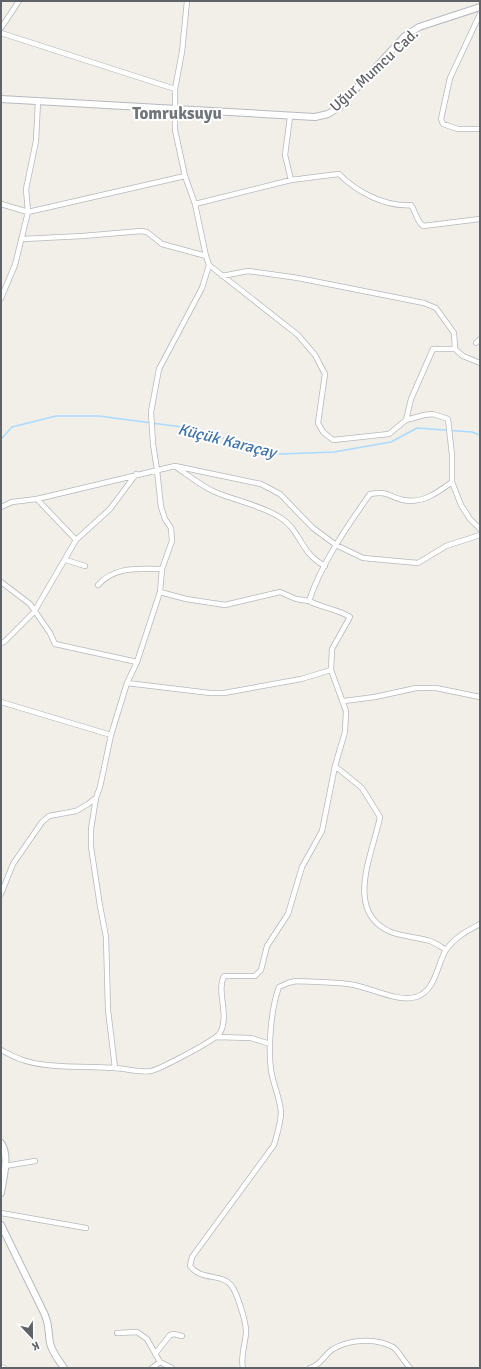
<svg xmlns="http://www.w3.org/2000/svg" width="481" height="1369" font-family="Signika,sans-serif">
<rect width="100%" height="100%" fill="#f1efe8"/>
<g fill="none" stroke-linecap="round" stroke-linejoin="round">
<path stroke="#aadaff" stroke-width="1.5" d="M1,439L12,427L56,416H99L182,427L281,454L334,452L391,442L417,428L472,432L480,435"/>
<g stroke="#b5b8bc" stroke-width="6">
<path id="street" d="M187,1L182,52L175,89V130L185,176L195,204L206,256L209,265L298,335L315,355L325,374L318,423L323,432L333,440L389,434L406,420L424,415L433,414L448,419L452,455V482L461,505L470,519L480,529
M480,14L450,78L441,119L443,124L458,129H480
M1,28L19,1
M1,33L175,89
M290,117L285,155L291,180
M1,204L28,212L185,176
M195,204L291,180L339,174C357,192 385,207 411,205C416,212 416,220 423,226L480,219
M23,239L83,236L141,231L147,232L162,244L206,256
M222,276L248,271L298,278L424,303L436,308L454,333L455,349
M1,298L15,265L28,212L26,189L36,141L38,101
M476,343L480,339
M406,420L411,399L433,349H455L463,356L480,363
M176,467C188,475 201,486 215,492C236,501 261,505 281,518C301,531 300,553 325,566
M37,499L76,540L110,509L136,474
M1,507L12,502L37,499L175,466L261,484L280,494L313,528L336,545L363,558L418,563L446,546L480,535
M66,560L85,566
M1,582L30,604L50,633L55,644L137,662
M98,585C115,566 138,569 162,569
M160,592L186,599L225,605L280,592L296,599L309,601
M1,643L4,642L34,612L76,540
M127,683L210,693H224L301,679L331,670
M344,701L375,697L416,688H436L480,697
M1,702L111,735
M335,766L362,788L380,817C373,853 343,912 391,932C404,937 418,937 430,941C436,943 441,947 446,950
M96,798L91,829V847L100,906L106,937L108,1010L115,1068
M1,894L13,864L42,822L49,816L76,811L88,804L96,798L100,787L111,735L127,683L137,662L160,592L162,569L172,541L171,528L165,519L161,507L157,470L153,444L151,412L159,369L202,288L209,265
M216,1037L251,1038L270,1044
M1,1050C7,1053 14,1057 20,1059C45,1069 87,1066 114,1068C125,1068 140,1073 151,1071C162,1068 214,1041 220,1033C230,1015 216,992 224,976H255L261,970L267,946L288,914L302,867L322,831L335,766L345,732L346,711L331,670L332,649L350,617C338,609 322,608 309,601C321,564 348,525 370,494C389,491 387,496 403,500C422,504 437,493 452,482
M5,1166L35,1161
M1,1213L86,1228
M117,1333L137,1332L147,1339L160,1362
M155,1354L170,1335L174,1334L182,1336
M1,1367L4,1368
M152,1368L160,1362L172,1368
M243,1368C240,1356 246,1343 246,1331C246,1322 237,1292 231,1285C221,1273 201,1281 190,1266L192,1257L274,1145C277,1134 281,1123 281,1112C280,1098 273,1084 271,1070C268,1047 271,1008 279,987L288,983L296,981C313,982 331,982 348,984C368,986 397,1003 416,997C436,991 437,964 446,950C455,937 467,931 480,924
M310,1368C321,1365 324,1355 333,1349C350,1339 375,1338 393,1347C397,1349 405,1363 410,1368"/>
</g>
<g stroke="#b6babf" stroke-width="8">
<path id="secondary" d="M1,99L315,117L328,114L339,107L405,36L419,27L480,7
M1,1143C10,1155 3,1179 1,1193
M1,1225L45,1315C50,1328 48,1331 50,1343C52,1352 59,1361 64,1368"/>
</g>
<use href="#street" stroke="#fff" stroke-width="4.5"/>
<use href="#secondary" stroke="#fff" stroke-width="6"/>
</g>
<g text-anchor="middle" stroke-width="4" stroke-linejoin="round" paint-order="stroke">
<g font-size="15" fill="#5f6368" stroke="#fff">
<text transform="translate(374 70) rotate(-43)" y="5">Uğur Mumcu Cad.</text>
</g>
<g font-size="16" font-style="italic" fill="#4174aa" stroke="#fff">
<text transform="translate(227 440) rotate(14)" y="6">Küçük Karaçay</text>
</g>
<g font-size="17" font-weight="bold" fill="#70757a" stroke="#fff">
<text x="177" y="119">Tomruksuyu</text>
</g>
</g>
<rect width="481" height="1369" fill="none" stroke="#5f6368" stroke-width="4"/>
<g transform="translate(32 1337) rotate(158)" stroke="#ffffff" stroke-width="3" paint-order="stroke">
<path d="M0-3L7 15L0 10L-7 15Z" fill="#5f6368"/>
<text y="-6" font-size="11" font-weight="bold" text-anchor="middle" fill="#5f6368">K</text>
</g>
</svg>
